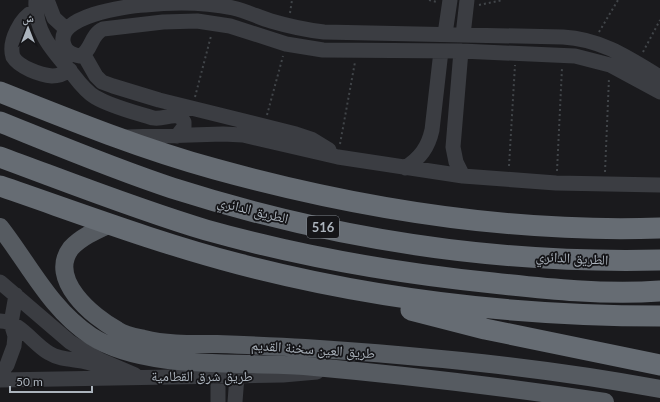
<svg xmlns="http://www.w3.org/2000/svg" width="660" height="402" font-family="Lato,'Noto Naskh Arabic',sans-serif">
<rect width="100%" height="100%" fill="#1a1a1d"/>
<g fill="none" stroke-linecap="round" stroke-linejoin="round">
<path stroke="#414549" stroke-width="2" stroke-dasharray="2 3" stroke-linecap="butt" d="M429,0L437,2
M479,5L503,0
M290,13L292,0
M599,32L618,0
M643,52L660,20
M195,97L211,36
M267,115L283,56
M340,144L355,62
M509,166L515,65
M557,171L562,68
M605,172L609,78"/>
<path stroke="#3b3d42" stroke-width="15" d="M36,0C34,31 52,50 71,72C78,81 85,91 95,97C112,107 134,112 153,118C163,120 172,113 181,117L184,122V127L177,136
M47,0L54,18L66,29
M35,11C21,17 8,41 13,57C19,67 40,75 52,76C58,76 64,74 70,70
M445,34L450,0
M463,35L467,0
M461,51L453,147L456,162L463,176
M84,55L96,76L102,82L113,86L159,100L296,134L311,139L329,150
M660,77C629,58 601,39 563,37L324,32C306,30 288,26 271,21C258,17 246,11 233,8C204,2 175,2 145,5C127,6 53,16 64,45C66,52 73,55 80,56C92,51 90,35 103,29L163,22L197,21L230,26L286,44L323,50L461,51L575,56L610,65L660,92
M127,137L223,134L243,135L338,157L463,176L556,183L660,185
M405,168C420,158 428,148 432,130L441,51
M0,282L70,342L100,360L135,375
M0,321C20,321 33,344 49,353C65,363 84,357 100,367
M0,374L7,365L14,346L15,336L11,323L16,295
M0,380L283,375L317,372
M218,402V377
M235,402L237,376"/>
<path stroke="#565b61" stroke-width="18" d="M110,224C97,230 81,237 71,248C47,279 93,317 117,330C124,335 135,337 144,339C167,345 193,344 217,344C246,345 275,346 305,348C424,356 543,367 660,389
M0,227C29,264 50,309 91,336C145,371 241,361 304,366C404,375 505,387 605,402"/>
<path stroke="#666c73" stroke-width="21" d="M0,92C70,120 142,149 215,169C360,209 510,233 660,228
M0,122C57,145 114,169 172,188C329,238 495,264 660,260
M0,157C68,182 136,209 206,230C302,257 394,273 493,283C548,289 605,295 660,291
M0,186C79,213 158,243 239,264C377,300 518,316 660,316
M411,310L485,329L660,365"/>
</g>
<g text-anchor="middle" stroke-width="3.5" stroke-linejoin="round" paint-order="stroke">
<rect fill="#151518" stroke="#7f848c" stroke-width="1" x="307" y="216" width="32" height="22" rx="3"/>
<g font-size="13" font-weight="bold" fill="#acb4bd">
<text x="323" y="232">516</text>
</g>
<g font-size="14" fill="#acb4bd" stroke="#151518">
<text transform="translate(253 210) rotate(14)" y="5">الطريق الدائري</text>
<text transform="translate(572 258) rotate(3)" y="5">الطريق الدائري</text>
<text transform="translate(313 349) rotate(4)" y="5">طريق العين سخنة القديم</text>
<text x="202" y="381">طريق شرق القطامية</text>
</g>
</g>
<g transform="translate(28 28)" stroke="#151518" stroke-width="3" paint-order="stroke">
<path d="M0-3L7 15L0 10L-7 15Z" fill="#acb4bd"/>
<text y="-6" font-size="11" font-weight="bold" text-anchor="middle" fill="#acb4bd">ش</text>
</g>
<path d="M10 386v6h82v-6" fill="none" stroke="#acb4bd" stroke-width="2"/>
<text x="16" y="386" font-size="12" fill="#acb4bd" stroke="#151518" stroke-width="3" paint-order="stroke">50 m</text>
</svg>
